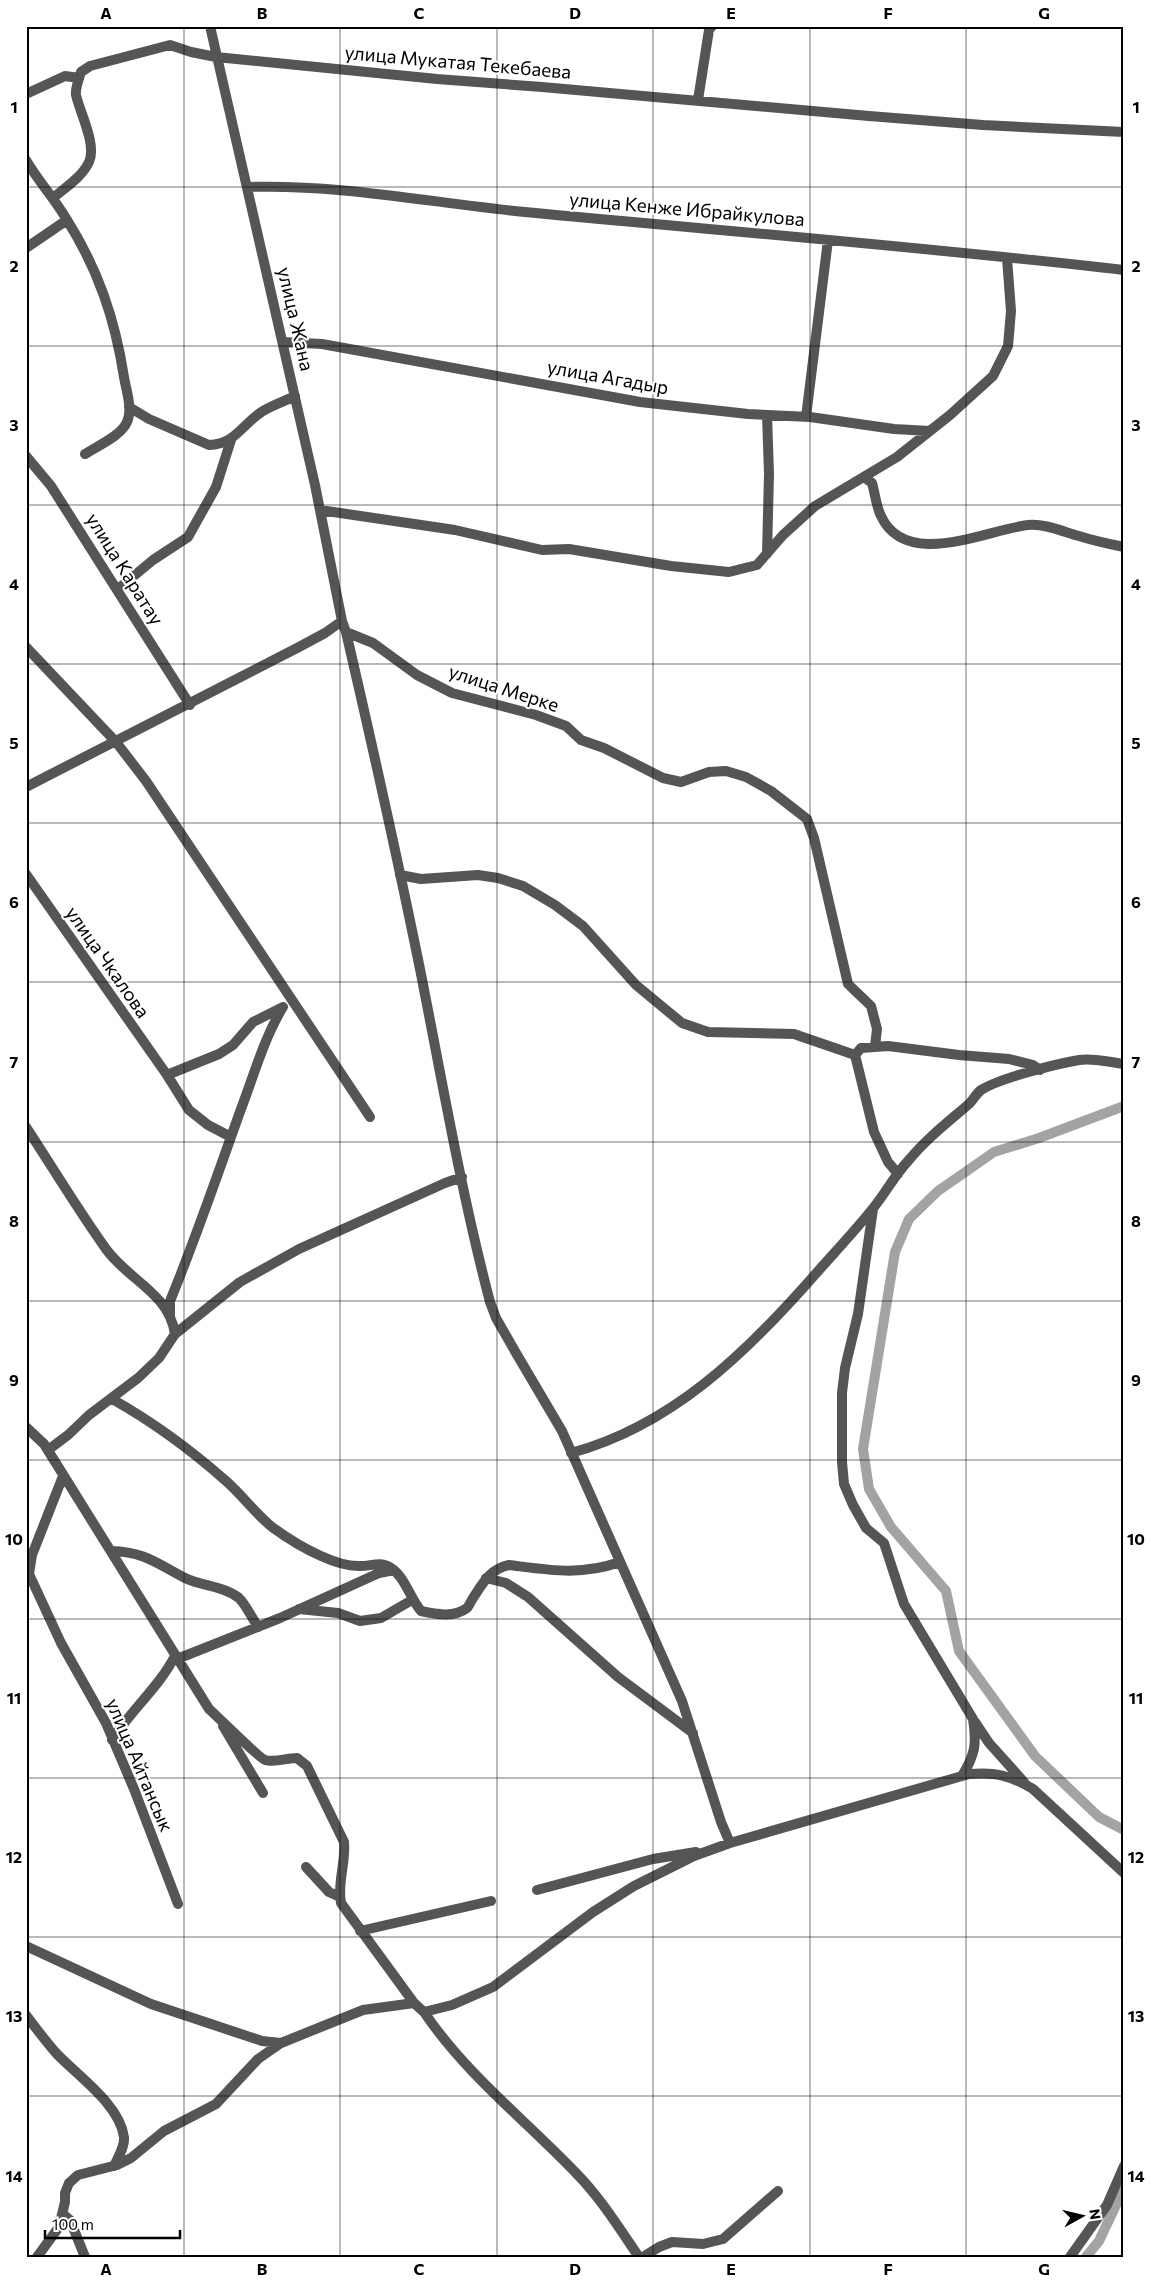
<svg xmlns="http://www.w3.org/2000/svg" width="1150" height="2283" font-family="Commissioner,sans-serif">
<rect width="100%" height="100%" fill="#fff"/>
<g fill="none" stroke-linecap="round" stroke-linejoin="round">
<path stroke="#a3a3a3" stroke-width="10" d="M1124,1106L1039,1138L994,1152L938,1191L909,1219L895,1252L863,1449L869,1489L891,1527L946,1591L959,1651L1035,1756L1099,1817L1124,1830
M1086,2257L1099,2241L1124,2188"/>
<path stroke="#555" stroke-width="10" d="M210,26L315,485L342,621L346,632C372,744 397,856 420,969C442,1080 461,1192 490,1302L496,1318L516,1353L562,1431L682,1701L721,1822L730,1843
M26,94L65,76L79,78
M698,100L709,30L712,26
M26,160C38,181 55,199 67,220C98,269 115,319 124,377C126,390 133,409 127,422C121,436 97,446 85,454
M248,187C341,184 433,203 525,212C725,231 925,247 1124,270
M53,198C66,187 82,177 89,162C97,145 80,113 76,95C75,88 79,79 81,72L90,66L170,45L191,52L216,57L437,79L542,87L869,116L983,125L1124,132
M26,248L67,220
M283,342L322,344L640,402L748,414L810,417L894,429L930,431
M129,407L149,419L209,445C236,444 242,424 263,411C273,405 285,401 295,396
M806,417L828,240
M26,456L51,486L190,705
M864,477L872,483C875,493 876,506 881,516C906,570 986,530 1028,525C1044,523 1064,532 1079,536C1094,541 1109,544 1124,547
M320,510L455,530L542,550L569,549L671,566L729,572L757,565L783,535L815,506L897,457L950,415L993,376L1008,346L1011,311L1007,258
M767,554L769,474L767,415
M118,589L153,560L188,537L216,487L231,440
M346,632L373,643L417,675L452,693L536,715L566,726L581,740L604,748L663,778L681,782L709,772L726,771L746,777L771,791L807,819L814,838L848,984L871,1006L877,1029L875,1046
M26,647L116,742L146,781L370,1117
M26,787L299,647L325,633L342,621
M26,874L167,1075L219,1054L233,1045L253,1022L283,1007
M400,875L421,879L478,875L498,878L523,886L555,905L583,926L636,985L682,1023L708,1032L794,1034L855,1055
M855,1055L861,1048L888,1046L959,1055L1009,1059L1033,1065L1040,1070
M855,1055L874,1132L888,1162L898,1174
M167,1075L189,1110L208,1125L231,1137
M26,1127C53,1168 78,1210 106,1249C128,1280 169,1293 175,1334
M873,1209L858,1314L845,1368L842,1393V1462L844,1484L853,1505L866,1528L884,1543L904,1604L973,1719C977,1744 975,1755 962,1776
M170,1317V1301C196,1238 218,1173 241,1109C254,1075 264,1038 283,1007
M112,1399C153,1422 191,1450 226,1481C242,1495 255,1513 272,1527C287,1538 305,1549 321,1556C332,1561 346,1566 358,1566C370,1567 380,1560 391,1568C405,1577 410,1598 421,1611C435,1614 454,1618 467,1608C469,1606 471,1601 473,1598C483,1583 490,1569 509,1565C549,1570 580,1576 620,1562
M26,1427L44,1444L209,1709C218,1717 260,1759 265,1760C275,1763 287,1758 297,1758L307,1766L344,1842C346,1863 337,1883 341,1903L414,2003L424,2012L452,2005L493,1987L593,1912L634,1886L694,1856L730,1843L969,1774C995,1772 1010,1775 1033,1789L1124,1873
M48,1450L68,1435L89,1415L138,1378L159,1358L175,1334L240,1282L299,1249L445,1183L462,1177
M571,1453C671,1426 745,1354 812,1278C833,1254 855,1231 874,1207C886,1192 895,1175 908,1161C926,1139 948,1122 969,1104C973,1100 976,1094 981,1090C1000,1078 1056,1064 1079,1060C1093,1058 1110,1062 1124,1064
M63,1476L32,1555L29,1574L61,1643L106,1723L134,1789L178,1904
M111,1551C145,1552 156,1563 185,1578C201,1586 224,1586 239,1598C246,1605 252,1618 258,1627
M486,1578L506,1583L528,1597L618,1677L693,1733
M299,1609L338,1613L360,1621L381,1618L412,1600
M177,1659L280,1618L379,1573L394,1570
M975,1722L989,1743L1024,1782
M223,1726L263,1793
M112,1740C131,1710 159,1687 175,1656
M306,1867L329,1892L340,1897
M537,1890L653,1859L696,1852
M360,1931L491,1901
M26,1946L151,2004L262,2041L281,2043
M424,2012C465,2073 524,2119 575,2172C600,2197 619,2228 639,2257
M26,2015C36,2028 46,2042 57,2054C78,2076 120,2105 124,2137C125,2147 118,2157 114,2166
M63,2214L70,2220L85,2257
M37,2257L59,2227L65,2202V2193L69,2183L78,2175L117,2165L131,2158L164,2131L216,2104L258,2059L281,2043L363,2010L414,2003
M643,2257L659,2247L672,2242L703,2244L723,2239L778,2191
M1070,2257L1107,2205L1124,2166"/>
</g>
<path fill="none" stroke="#000" stroke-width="1" stroke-opacity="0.55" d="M184,26V2257M340,26V2257M497,26V2257M653,26V2257M810,26V2257M966,26V2257M26,187H1124M26,346H1124M26,505H1124M26,664H1124M26,823H1124M26,982H1124M26,1142H1124M26,1301H1124M26,1460H1124M26,1619H1124M26,1778H1124M26,1937H1124M26,2096H1124"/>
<g text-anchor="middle" stroke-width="4" stroke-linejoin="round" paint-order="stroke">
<g font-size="19" fill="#000" stroke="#fff">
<text transform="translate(458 62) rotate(5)" y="7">улица Мукатая Текебаева</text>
<text transform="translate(687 209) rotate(5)" y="7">улица Кенже Ибрайкулова</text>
<text transform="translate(296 319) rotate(77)" y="7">улица Жана</text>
<text transform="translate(608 377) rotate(10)" y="7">улица Агадыр</text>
<text transform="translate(125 569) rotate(58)" y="7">улица Каратау</text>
<text transform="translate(504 688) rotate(18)" y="7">улица Мерке</text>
<text transform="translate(108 962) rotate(55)" y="7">улица Чкалова</text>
<text transform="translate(140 1765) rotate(67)" y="7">улица Айтансык</text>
</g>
</g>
<rect width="1150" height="2283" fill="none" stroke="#ffffff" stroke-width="55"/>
<g transform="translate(1082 2216) rotate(82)" stroke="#ffffff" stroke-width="4" paint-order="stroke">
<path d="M0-4L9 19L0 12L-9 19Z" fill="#000000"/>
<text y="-8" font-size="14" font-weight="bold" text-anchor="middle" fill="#000000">N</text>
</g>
<path d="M45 2230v8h135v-8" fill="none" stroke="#000000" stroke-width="2.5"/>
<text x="52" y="2230" font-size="15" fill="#000000" stroke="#ffffff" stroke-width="4" paint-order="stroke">100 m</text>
<rect x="28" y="28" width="1094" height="2228" fill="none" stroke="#000" stroke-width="2"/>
<g font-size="16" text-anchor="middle" font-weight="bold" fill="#000">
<text x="106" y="19">A</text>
<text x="262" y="19">B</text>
<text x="419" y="19">C</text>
<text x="575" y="19">D</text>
<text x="731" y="19">E</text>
<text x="888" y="19">F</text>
<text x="1044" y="19">G</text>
<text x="14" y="113">1</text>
<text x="1136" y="113">1</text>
<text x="14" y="272">2</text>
<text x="1136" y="272">2</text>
<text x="14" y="431">3</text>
<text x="1136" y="431">3</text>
<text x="14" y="590">4</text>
<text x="1136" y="590">4</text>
<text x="14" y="749">5</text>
<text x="1136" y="749">5</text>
<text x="14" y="908">6</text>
<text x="1136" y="908">6</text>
<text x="14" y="1068">7</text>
<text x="1136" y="1068">7</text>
<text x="14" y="1227">8</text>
<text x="1136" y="1227">8</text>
<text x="14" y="1386">9</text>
<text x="1136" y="1386">9</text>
<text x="14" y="1545">10</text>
<text x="1136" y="1545">10</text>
<text x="14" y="1704">11</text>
<text x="1136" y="1704">11</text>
<text x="14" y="1863">12</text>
<text x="1136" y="1863">12</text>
<text x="14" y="2022">13</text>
<text x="1136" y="2022">13</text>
<text x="14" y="2182">14</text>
<text x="1136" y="2182">14</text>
<text x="106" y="2275">A</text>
<text x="262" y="2275">B</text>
<text x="419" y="2275">C</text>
<text x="575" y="2275">D</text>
<text x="731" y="2275">E</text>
<text x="888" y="2275">F</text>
<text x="1044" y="2275">G</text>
</g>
</svg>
